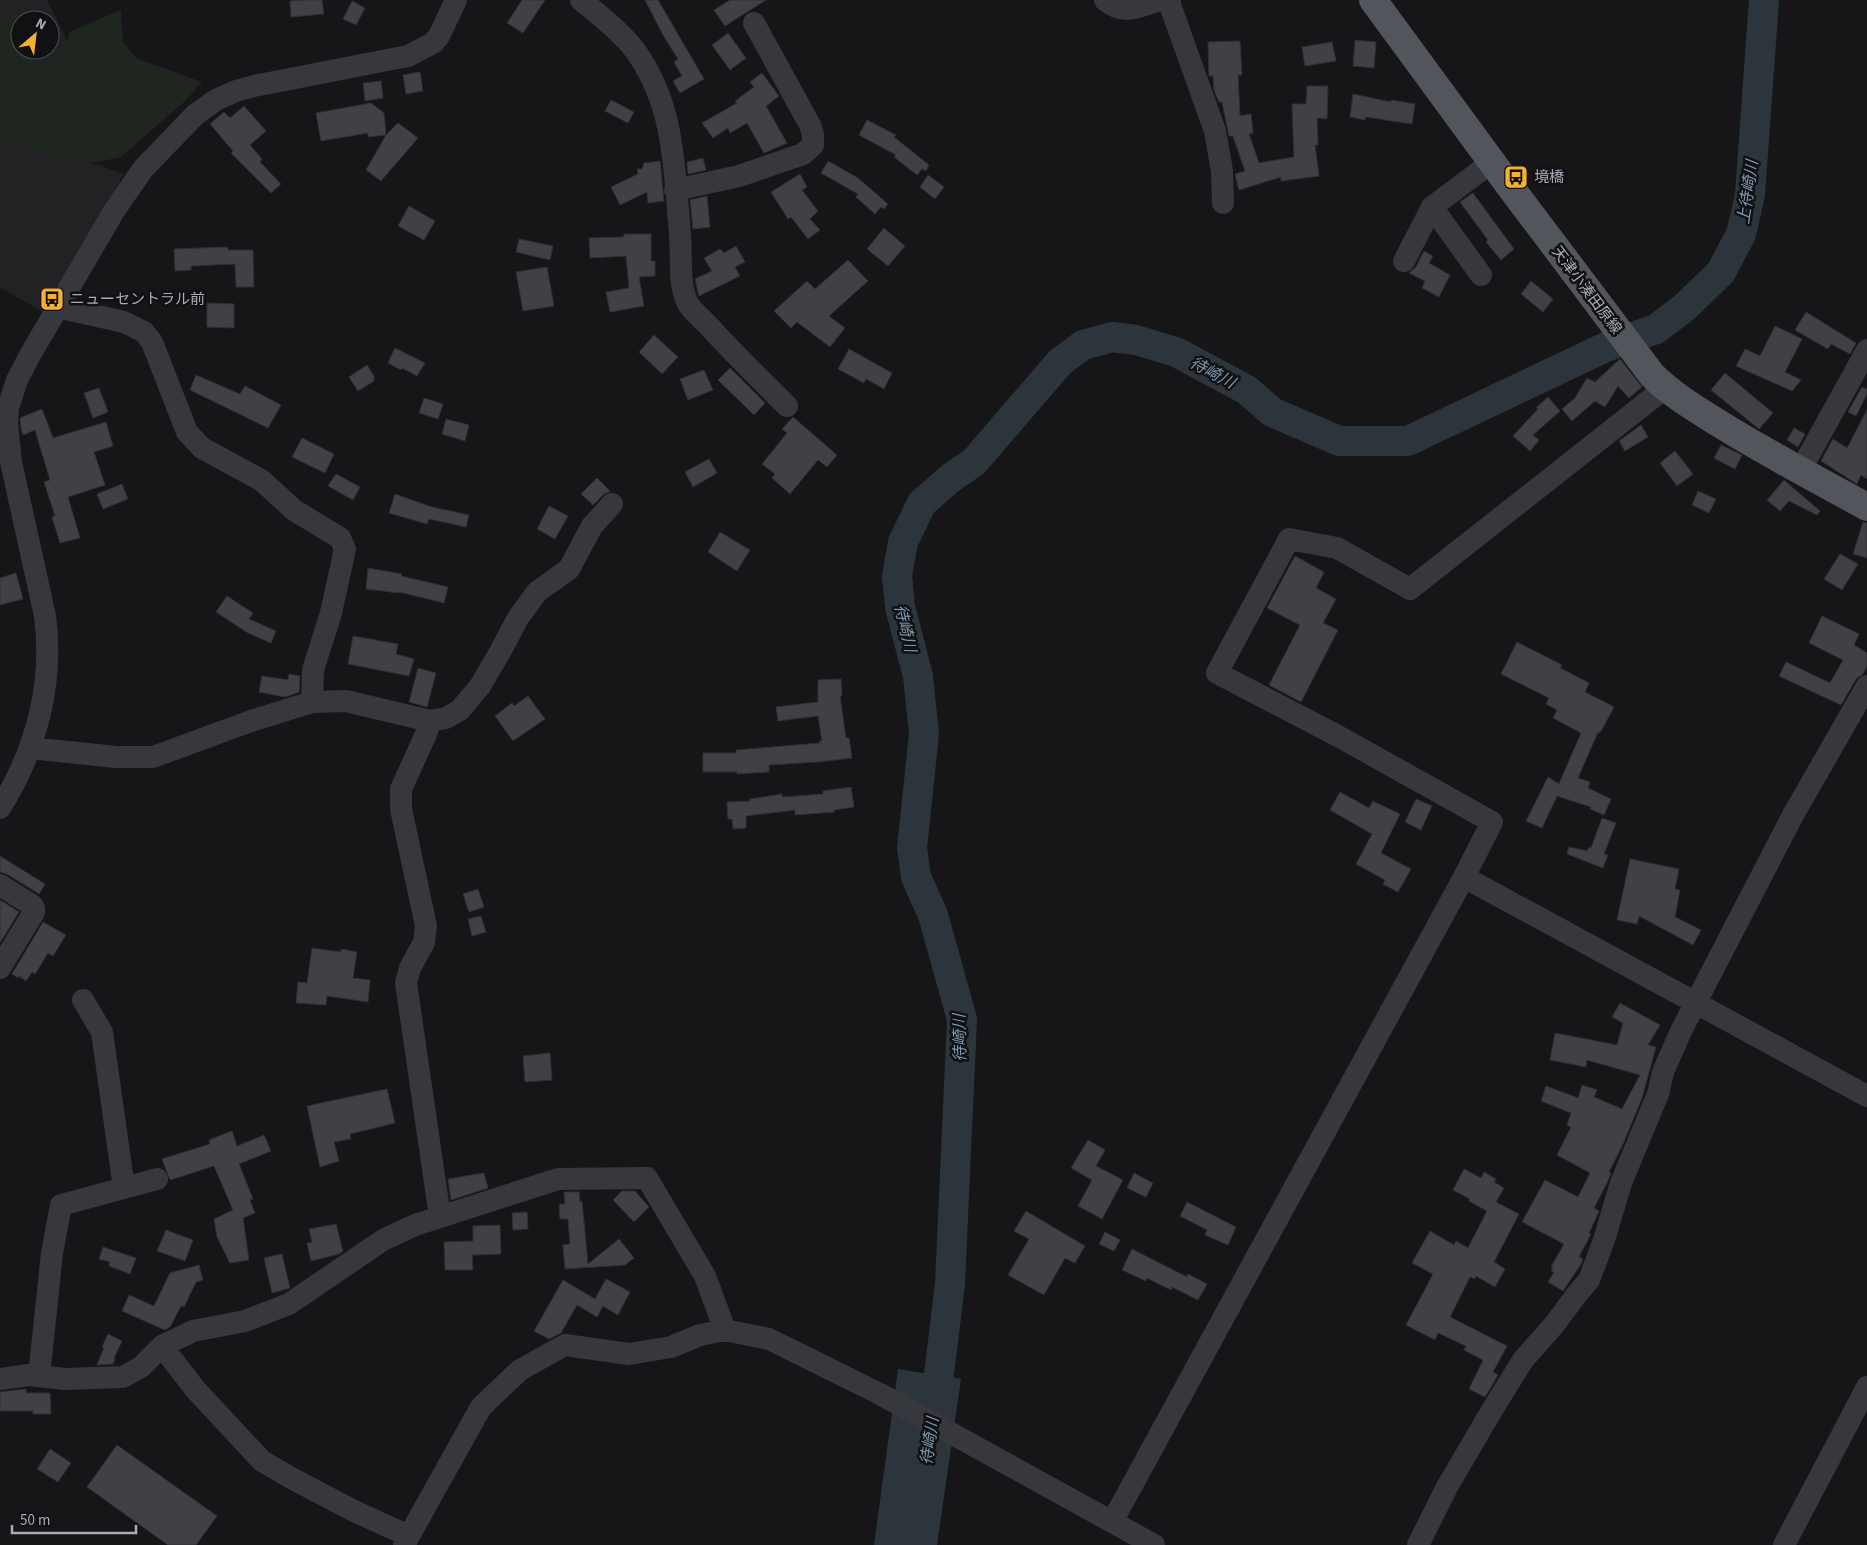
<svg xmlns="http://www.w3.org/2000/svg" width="1867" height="1545" font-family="'Source Sans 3','Noto Sans JP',sans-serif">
<rect width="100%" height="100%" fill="#161618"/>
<path fill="#222225" d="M0,0H47L68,42L41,75L27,50H50V20H20V37L6,12H0Z
M0,142L29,146L61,157L92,163L124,174L43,312L5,290L0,288Z"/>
<path fill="#1e261f" d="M121,10L123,42L136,58L202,82L184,102L121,157L92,163L61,157L29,146L0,142V12L6,11L20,37V50H27L41,74L68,42L69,32Z"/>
<path fill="#2c353c" d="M898,1369L961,1379L937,1545H874Z"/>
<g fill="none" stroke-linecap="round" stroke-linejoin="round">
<path stroke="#2c353c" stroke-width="30" d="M934,1415L950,1284L962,1019L933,915L916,877L912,848L924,734L918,676L900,607L897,576L903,542L922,503L952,477L974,462L1060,362L1083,345L1112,337L1136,340L1176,352L1247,390L1272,412L1339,441H1408L1608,346L1656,329L1685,307L1721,272L1741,234L1750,195L1764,0"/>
</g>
<path fill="#404145" stroke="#303034" d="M304,0H322L324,14L291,17L290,1Z
M522,0H545L523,33L507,23Z
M645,0H658L704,79L680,93L673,81L682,76L674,62L678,59L663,35Z
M730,0H766L725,26L714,10Z
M352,1L365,8L356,25L343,19Z
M728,33L746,58L730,70L712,45Z
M1355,40L1376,42L1374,68L1353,66Z
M1240,41L1242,75H1238L1240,116L1251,114L1253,133L1249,134L1259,163L1294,157L1292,104H1306L1307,86H1328L1327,119L1317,118L1318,145H1315L1319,176L1281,181V177L1239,190L1235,174L1245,171L1233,136H1229L1222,102H1219L1214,90L1213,76H1209L1208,42Z
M1332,42L1336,61L1305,66L1302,47Z
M420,72L423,91L406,94L403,75Z
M762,73L779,96L766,106L787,143L764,153L747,123L730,133L728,128L713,138L702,123L737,103L735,101L754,87L750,82Z
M381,81L383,98L365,101L363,83Z
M1353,94L1391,102V100L1415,104L1412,124L1366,117L1365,120L1350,117Z
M611,100L634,112L628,123L605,111Z
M371,103L384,113L386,135L368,137V133L321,141L316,113Z
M244,106L266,131L250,145L262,159L260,162L281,184L271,193L231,153L233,151L210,124L224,112L230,118Z
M867,120L896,135L894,137L929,165L926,171L922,169L917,175L894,157L896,155L859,135Z
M398,123L418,138L381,181L366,170L386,135Z
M703,158L706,170L688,174L687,162Z
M660,161L664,201L648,203L647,192L620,205L611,187L638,174L637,169H642L644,163Z
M828,161L858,178L888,204L884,209L881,207L875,214L856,197L858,194L821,173Z
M800,174L807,187L802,190L818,211L810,219L820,230L808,239L791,217L788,219L771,192Z
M928,175L944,187L935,199L920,187Z
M1473,193L1514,249L1501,260L1486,242L1488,240L1460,202Z
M707,196L710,227L693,229L690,200Z
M409,206L435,221L424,240L398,226Z
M884,228L905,246L888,266L867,249Z
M624,234H651V261H655V276L639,277L644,306L610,312L606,292L629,288L626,256L590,258L589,238L624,237Z
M519,239L553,246L550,260L516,252Z
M736,246L745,262L735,267L740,276L699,296L695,279L712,271L704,258L720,249L724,253Z
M227,247L228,250H253L254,287H236L235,264L191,266V270L175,271L174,249Z
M1424,251L1433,256L1429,263L1450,275L1439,297L1422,288L1425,281L1409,273L1416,267Z
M848,260L868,281L829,316L845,328L830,347L797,322L791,328L774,311L807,281L815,289Z
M547,267L554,306L523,311L516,272Z
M1531,281L1553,299L1543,312L1521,294Z
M207,303L234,304V328L207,327Z
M1806,312L1856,343L1850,354L1831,344L1828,349L1795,330Z
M1775,326L1802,339L1785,372L1801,380L1792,391L1736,366L1745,349L1760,356Z
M654,335L678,357L662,374L639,352Z
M395,348L425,363L417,376L402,368L401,370L388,363Z
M849,349L892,373L884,389L866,379L864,383L838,369Z
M1620,359L1642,387L1629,398L1618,386L1605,407L1595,401L1572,421L1562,409L1575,398L1587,378L1595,382Z
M367,365L374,376V381L358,391L349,377Z
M730,368L765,403L754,415L718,380Z
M704,370L713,390L688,400L680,379Z
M1725,373L1773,413L1759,429L1711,390Z
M196,375L240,394L245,386L281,405L268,428L190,390Z
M1862,387L1867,389V394L1856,416L1848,412Z
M99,388L108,412L93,418L84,393Z
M1548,397L1560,411L1533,435L1539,440L1530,451L1513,436L1538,409L1536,408Z
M424,398L443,404L438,419L419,413Z
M42,409L53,438L106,422L113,446L94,452L105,485L68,497L80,538L60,543L52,517L55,516L44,482L50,480L35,430L23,435L21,429L20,418Z
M1867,410V479L1861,475L1857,484L1821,461L1833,439L1847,448Z
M793,417L837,455L827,467L818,460L790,494L772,478L775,474L762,464L787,433L782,429Z
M446,419L469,425L465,441L442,434Z
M1641,425L1648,437L1625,451L1619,441Z
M1794,428L1805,434L1798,447L1787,440Z
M302,438L334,454L325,473L292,457Z
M1721,445L1742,455L1735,469L1714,458Z
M1675,451L1693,474L1677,486L1660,463Z
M709,459L717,473L693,487L685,472Z
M336,474L360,487L353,500L328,486Z
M597,478L610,491L603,495L593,505L581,494Z
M1784,480L1820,511L1817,515L1789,501L1780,511L1767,500Z
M122,484L128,499L103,509L97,494Z
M1698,491L1716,499L1709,513L1692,505Z
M395,494L432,507L469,515L466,527L429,519L427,524L389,513Z
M549,506L568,516L555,539L537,529Z
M1863,522L1867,523V558L1853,554Z
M720,532L750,550L737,571L708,552Z
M1840,554L1858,564L1842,590L1824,579Z
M1295,556L1324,572L1316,588L1336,599L1323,623L1338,630L1301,702L1269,685L1300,625L1267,608Z
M368,568L402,574L401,576L448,587L444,603L399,592V593L366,589Z
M16,573L23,599L0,605V578Z
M227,596L253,613L249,619L276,631L271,643L248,633L216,612Z
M1822,616L1859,634L1854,645L1867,653V666L1863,674L1856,679L1841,705L1779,676L1786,662L1830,683L1843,660L1809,643Z
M353,636L398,644L396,654L414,659L409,676L348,664Z
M1517,642L1562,665L1560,668L1589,683L1585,692L1614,707L1600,733L1598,732L1578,778L1590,782L1588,788L1611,799L1604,815L1590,809L1591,807L1557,796L1542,828L1526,821L1548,777L1559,784L1581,733L1553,718L1557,710L1546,704L1549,698L1501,674Z
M418,668L436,673L427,707L409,702Z
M289,674L300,676L299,692L285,697L259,692L262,676L288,680Z
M841,679L842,696H840L846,738H849L852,758L818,762L769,765V772L737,774V772H703V753H736V750L820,743L819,741H822L818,716L778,721L776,707L818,702V680Z
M528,696L545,719L513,741L495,716L512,703L514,706Z
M851,787L854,807L834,810V812L795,815V810L746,816V828L733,829L732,819H728L727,802L750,801V799L782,794V797L823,794V791Z
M1340,792L1369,808L1373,801L1400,814L1381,853L1411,869L1398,892L1383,884L1385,880L1356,864L1372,834L1330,810Z
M1416,799L1432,806L1421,830L1405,822Z
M1602,818L1616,823L1604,854L1608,855L1603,868L1567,854L1569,847L1587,851L1589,847L1591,848Z
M0,856L45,884L39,894L7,874L0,872Z
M1630,859L1679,869L1675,889L1680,890L1675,917L1701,930L1693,945L1639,916L1637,924L1617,920Z
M478,889L484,907L469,912L463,894Z
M0,900L19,912L0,943Z
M481,916L486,932L472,936L468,919Z
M43,922L66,935L53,956L48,953L35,974L32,972L26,981L19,976L18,978L12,974Z
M312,948L341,952V949L357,952L353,978L370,980L368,1002L327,996L326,1005L296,1003L298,982L307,983Z
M1620,1003L1660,1025L1648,1045L1656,1047L1642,1098L1623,1144L1609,1172L1611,1173L1607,1183L1594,1208L1599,1211L1589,1233L1591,1234L1579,1257L1583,1259L1581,1264L1563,1291L1548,1282L1554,1272L1551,1271L1553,1267H1551L1564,1244L1522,1222L1545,1180L1578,1197L1590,1173L1557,1155L1571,1127L1567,1125L1571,1113L1541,1101L1546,1086L1578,1098L1582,1085L1597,1090L1594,1097L1622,1109L1640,1075L1587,1060L1586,1067L1550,1060L1555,1033L1617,1045L1623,1023L1612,1017Z
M550,1053L552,1080L525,1082L523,1056Z
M387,1089L395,1123L350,1134L351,1139L334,1142L339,1161L320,1167L307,1106Z
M232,1131L237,1146L264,1135L271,1151L239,1164L253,1199L250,1200L255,1213L243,1218L249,1260L230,1263L217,1237L214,1219L233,1210L214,1166L170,1180L162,1159L210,1144L209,1140Z
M1088,1140L1105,1150L1096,1166L1123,1180L1102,1219L1078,1206L1092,1180L1071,1168Z
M1464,1169L1481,1178L1484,1172L1496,1179L1494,1182L1504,1188L1496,1202L1519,1214L1494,1262L1505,1269L1495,1287L1476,1276L1475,1279L1470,1277L1450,1317L1507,1346L1493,1372L1498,1375L1485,1397L1469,1389L1483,1360L1464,1350L1466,1346L1438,1333L1435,1340L1406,1325L1433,1274L1412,1263L1430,1231L1454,1245L1456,1241L1468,1248L1487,1211L1469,1201L1470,1199L1453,1190Z
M484,1173L488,1188L451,1200L448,1179Z
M1134,1173L1153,1183L1146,1197L1127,1188Z
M622,1191H635L649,1207L634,1222L613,1200Z
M564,1192H579L580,1202L582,1201L588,1264L619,1239L634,1258L625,1265L565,1269L563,1245L570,1244L568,1219H560L559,1204H565Z
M1187,1202L1236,1227L1228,1245L1205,1235L1207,1230L1180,1216Z
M1026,1211L1085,1246L1075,1263L1065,1258L1044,1295L1008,1275L1029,1239L1014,1231Z
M527,1212L528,1229L513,1230L512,1213Z
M336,1224L343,1251L339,1254L311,1261L307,1243L312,1242L309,1229Z
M500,1225L501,1254L472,1255L473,1270H445L444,1242L473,1241V1226Z
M166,1230L193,1240L185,1261L157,1251Z
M1105,1232L1120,1240L1114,1251L1099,1244Z
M103,1247L136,1258L130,1274L109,1266L110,1262L99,1259Z
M1132,1249L1187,1277L1188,1274L1207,1284L1198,1300L1172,1287L1171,1290L1147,1278L1146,1281L1122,1270Z
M282,1254L290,1288L272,1293L264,1258Z
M199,1265L203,1280L196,1282L184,1307L181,1306L170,1327L165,1330L122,1311L129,1295L154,1306L170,1273Z
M606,1279L630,1292L618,1315L603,1306L597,1317L577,1305L561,1333L549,1339L534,1331L563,1280L595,1299Z
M108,1334L122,1341L114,1358L115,1359L113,1364L97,1365L104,1348L102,1347Z
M26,1389V1393H50L51,1414H33V1411H0V1392Z
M117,1445L217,1516L196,1545H168L87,1487Z
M50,1449L71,1463L58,1482L37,1469Z"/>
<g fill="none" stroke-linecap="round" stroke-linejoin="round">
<path stroke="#37383d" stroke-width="22" d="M581,0C599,15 619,30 634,49C675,104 674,168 680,234C682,256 678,281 687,302C691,310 701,318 707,324C733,353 760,379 787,406
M1105,0C1124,16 1138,7 1160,0
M1170,0V5L1215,131L1222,171L1223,203
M675,190L739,176L803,154L813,145V134L810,125L754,23
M1404,261L1432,207
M1481,275L1432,207L1492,162
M57,307L124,322L144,332L152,342L187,432L202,448L261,480L294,510L340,538L345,549L331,613L313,670L312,702
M1800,471L1867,350
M430,721L426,734L401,789V809L426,926L424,942L410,968L406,983L440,1217
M30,748L116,757H153L251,721L312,702L346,701L430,721L446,718L460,710L480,686L500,652L518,618L537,592L569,569L592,526L612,504
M0,808C36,751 54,683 45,616L11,462L7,423L8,408L17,380L30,355L114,211L143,169L195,115L216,100L236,91L254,86L408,56L433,43L439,36L456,0
M1464,877L1867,1096
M0,885L32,905L34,908V912L0,968
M124,1188L157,1179
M162,1346L195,1389L262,1461L293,1479L354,1511L409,1536
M39,1376L52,1253L61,1205L124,1188L102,1032L83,1000
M0,1379L29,1375L65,1379L123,1377L141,1367L162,1346L193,1331L245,1321L289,1304L383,1240L415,1225L558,1179L647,1178L705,1276L725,1330
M1112,1522L1464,877L1492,822L1338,736L1217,673L1289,539L1337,548L1410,589L1665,388
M404,1545L481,1407L520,1370L565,1345L629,1354L671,1347L700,1335L725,1330L769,1339L880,1394L1154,1545
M1418,1545L1447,1487L1492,1410L1523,1360L1554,1325L1577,1294L1589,1280L1604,1240L1621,1183L1658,1094L1663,1072L1681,1031L1793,815L1867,686
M1784,1545L1867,1387"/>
<path stroke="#53555c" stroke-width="28" d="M1373,0L1508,184L1652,375C1672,395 1696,409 1720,424C1768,454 1818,480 1867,507"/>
</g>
<defs>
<g id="bus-square" transform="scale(1.25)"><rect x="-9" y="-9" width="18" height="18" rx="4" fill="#f2b134" stroke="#111113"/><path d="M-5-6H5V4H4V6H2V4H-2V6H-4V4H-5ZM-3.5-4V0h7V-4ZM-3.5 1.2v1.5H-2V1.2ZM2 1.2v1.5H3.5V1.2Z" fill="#111"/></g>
</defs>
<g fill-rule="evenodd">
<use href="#bus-square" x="1516" y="177"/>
<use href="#bus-square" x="52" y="299"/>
</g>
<g text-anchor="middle" stroke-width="5" stroke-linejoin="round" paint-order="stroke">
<g font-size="15" fill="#a8adb8" stroke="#111113" text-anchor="start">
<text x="1534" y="182">境橋</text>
<text x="70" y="304">ニューセントラル前</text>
</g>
<g font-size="15" fill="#a8adb8" stroke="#111113">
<text transform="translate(1587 290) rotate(53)" y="5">天津小湊田原線</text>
</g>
<g font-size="16" font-style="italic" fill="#7f9bb3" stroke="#111113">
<text transform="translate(1747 192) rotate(-82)" y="6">上待崎川</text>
<text transform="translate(1213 372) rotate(28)" y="6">待崎川</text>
<text transform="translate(906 628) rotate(77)" y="6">待崎川</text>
<text transform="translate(959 1038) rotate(-91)" y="6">待崎川</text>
<text transform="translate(929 1441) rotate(-82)" y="6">待崎川</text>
</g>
</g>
<g transform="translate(35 35) rotate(28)"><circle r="24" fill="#111113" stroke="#4d4f55"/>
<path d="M0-4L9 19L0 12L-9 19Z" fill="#f2b134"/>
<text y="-8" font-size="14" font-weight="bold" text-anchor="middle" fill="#a8adb8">N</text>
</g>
<path d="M12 1525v8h124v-8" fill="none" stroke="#a8adb8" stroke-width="2.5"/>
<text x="20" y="1525" font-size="15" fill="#a8adb8" stroke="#111113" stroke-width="4" paint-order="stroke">50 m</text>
</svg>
